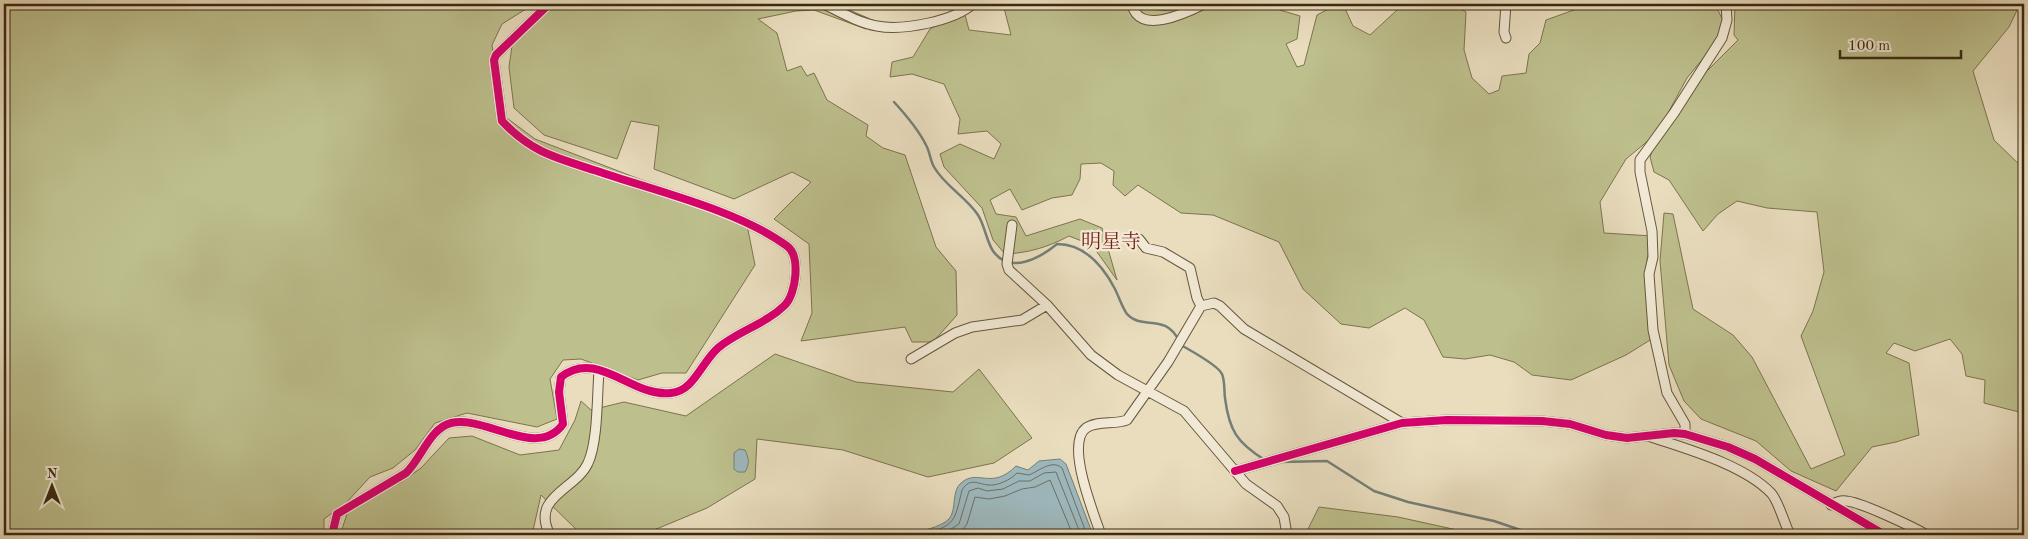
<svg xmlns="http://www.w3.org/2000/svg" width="2028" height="539" font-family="'Old Standard TT','Noto Serif JP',serif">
<rect width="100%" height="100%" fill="#e9ddbe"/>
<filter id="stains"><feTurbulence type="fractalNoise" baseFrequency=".004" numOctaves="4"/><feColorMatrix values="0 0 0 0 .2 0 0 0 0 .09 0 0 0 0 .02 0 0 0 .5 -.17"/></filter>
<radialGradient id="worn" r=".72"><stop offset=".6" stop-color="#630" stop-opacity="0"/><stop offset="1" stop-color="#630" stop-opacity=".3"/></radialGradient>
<path fill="#bdbf8d" stroke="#7c744e" d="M4,4H534L502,24L492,45L500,113L535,139L746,220L755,265L686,373H662L638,380L581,359L563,360L550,379L557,419L537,427L467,413L435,423L415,450L393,468L370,477L346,503L324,519V535H4Z
M551,4H835L875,21L866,29L814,10L796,11L758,19L777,33L787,71L801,66L807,76L814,73L827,100L868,125L866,136L883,148L905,155L936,247L956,271L957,315L933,342H912L905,327L801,341L812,313L809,244L774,219L811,182L792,172L734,199L654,169L659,126L631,121L617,159L544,135L514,108L509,67L512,46Z
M1003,4H1138L1144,9C1163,10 1192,15 1208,4H1260L1300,16L1297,39L1286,44L1297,67L1304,65L1317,15L1338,4H1343L1353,26L1370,35L1397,10L1417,4H1453L1466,12L1464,50L1472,78L1489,94L1499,90L1502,76L1526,73L1529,54L1540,43L1546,20L1574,10L1570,4H1715L1727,29L1687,78L1662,124L1649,140L1626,159L1600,202L1604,233L1652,236L1647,260L1655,337L1626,355L1571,380L1532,375L1514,362L1490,355L1465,359L1443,357L1424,320L1405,308L1369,328L1341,324L1303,289L1279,242L1213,215L1181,213L1138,185L1125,196L1113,185L1114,171L1101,163L1081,164L1080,179L1072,195L1052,198L1022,210L1010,189L990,200L996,214L1016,217L1026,236L1080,219L1102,228L1117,280L1092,245L1069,236C1048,247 1029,253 1005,254L993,240L982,208L944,167L940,154L960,144L994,159L1001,144L987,131L958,134L960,119L944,84L912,74L890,77L892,62L913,57L930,29L964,11L969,30L1011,35Z
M1735,4H2020L2009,27L1973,71L1994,140L2024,169V418L2019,412L1984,403L1985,380L1966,376L1962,354L1950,339L1915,351L1894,343L1886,353L1909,363L1919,435L1896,442L1872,447L1836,491L1791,471L1756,441L1701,419L1684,401L1669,365L1660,261L1664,213L1673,214L1693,309L1733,335L1752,357L1811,469L1845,455L1801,336L1813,311L1824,272L1817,212L1767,208L1737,201L1718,214L1703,231L1669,180L1654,172L1650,157L1656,141L1693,85L1738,40L1734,35Z
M775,354L856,382L953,392L979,369L1032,438L994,463L928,477L843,450L757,439L755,479L707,508L642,535H582L541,495L532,535H340L347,514L372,493L400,483L421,468L449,438L472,436L520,455L559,450L575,420L581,401L591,410L624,402L686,416Z
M1319,507L1398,517L1480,535H1305Z"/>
<path fill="#9db8bd" stroke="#757f78" d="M739,449L745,450C749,459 750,463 745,472H738L734,469V453Z
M1060,459L1066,464L1093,535H910C921,530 940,528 949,519C957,510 951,491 961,483C978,468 991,491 1016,466L1028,470L1039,461Z"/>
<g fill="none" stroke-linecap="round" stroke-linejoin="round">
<path stroke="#6c7066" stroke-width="1" d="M923,535C956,524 954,523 962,490C970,477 978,484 988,485C998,486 1010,480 1017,473L1029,475C1039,471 1052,459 1062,468L1087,535
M942,535L959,524L969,491L978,488L987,491L1003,489L1019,481H1030L1044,473L1056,472L1081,535
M958,535L967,524L975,497L989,499L1005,496L1022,489L1035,487L1050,480L1073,535"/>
<path stroke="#757f78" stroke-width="2.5" d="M894,102C906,115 918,129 926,145C930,152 930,160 934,167C945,186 966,197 978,215C985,226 986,240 993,251C1010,275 1040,258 1057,244C1085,244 1103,266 1115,289C1119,297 1122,307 1127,314C1142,331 1165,312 1179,341
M1181,345C1191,351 1218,365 1222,374C1225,381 1224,391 1225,398C1229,430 1237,443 1265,460
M1280,462L1327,461L1374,491L1408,502L1494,521L1535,535"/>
<g stroke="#66563c" stroke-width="11">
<path id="street" d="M824,4C840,12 859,23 877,26C903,31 954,21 973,4
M1132,4C1138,36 1186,13 1204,4
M1506,4L1504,32L1506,38
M1012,225L1007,264L1009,270L1047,305L1091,355L1118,375L1184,411L1246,484L1277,506L1284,517L1287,535
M1139,239L1146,248L1163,252L1190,268L1197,298L1201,306
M911,359L955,333L972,327L1022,320L1047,305
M1685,434V424L1667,393L1653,330L1649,274L1653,257L1652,231L1640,172V160L1674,113L1722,38L1727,20L1726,4
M1651,437C1687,449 1744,465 1771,493C1778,500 1785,525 1790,535
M1235,471L1402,423L1447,420L1542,421L1570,424L1606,435L1627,438L1674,433L1685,434L1728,447L1755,459L1885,535
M1831,505C1836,502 1841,500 1846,501C1861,502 1913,527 1927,535
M332,535L337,514L406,473C421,459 430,428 451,423C485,415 538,460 563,424L559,392L561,377C598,348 632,398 671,393C694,391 701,363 718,348C738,331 766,324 785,305C796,294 801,256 787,246C738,210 655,191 597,171C557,158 532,153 502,121L494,60L496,55L549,4
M550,535C530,496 576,490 588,463C598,442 597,395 599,371
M1101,535C1094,514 1065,444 1086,428C1097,420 1115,425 1127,420L1168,362L1201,306L1214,303L1220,306L1244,329L1402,423"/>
</g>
<use href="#street" stroke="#f1e9d5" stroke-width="9"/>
<g stroke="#f1e9d5" stroke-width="11">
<path id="cycleway" d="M1235,471L1402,423L1447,420L1542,421L1570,424L1606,435L1627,438L1674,433L1685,434L1728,447L1755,459L1885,535
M332,535L337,514L406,473C421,459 430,428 451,423C485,415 538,460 563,424L559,392L561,377C598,348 632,398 671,393C694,391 701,363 718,348C738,331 766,324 785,305C796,294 801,256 787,246C738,210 655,191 597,171C557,158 532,153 502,121L494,60L496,55L549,4"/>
</g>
<use href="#cycleway" stroke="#d6006c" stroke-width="8"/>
</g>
<g text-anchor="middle" stroke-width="4.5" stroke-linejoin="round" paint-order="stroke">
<g font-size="20" fill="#7a1f14" stroke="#f1e9d5">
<text x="1111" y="248">明星寺</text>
</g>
</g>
<rect width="2028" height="539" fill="none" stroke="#e9ddbe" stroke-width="20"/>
<rect x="5" y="5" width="2018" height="529" fill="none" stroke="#3a2910" stroke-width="2.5"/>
<rect x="10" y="10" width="2008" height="519" fill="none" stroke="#3a2910"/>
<g transform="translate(52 486)" stroke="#f1e9d5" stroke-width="4" paint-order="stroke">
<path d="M0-4L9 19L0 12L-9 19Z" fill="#3a2910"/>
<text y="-8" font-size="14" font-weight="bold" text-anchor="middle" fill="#3a2910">N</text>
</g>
<path d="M1840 50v8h121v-8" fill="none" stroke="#3a2910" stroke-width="2.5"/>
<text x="1848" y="50" font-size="15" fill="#3a2910" stroke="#f1e9d5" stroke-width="4" paint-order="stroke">100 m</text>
<rect width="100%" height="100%" filter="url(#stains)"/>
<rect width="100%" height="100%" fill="url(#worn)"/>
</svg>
